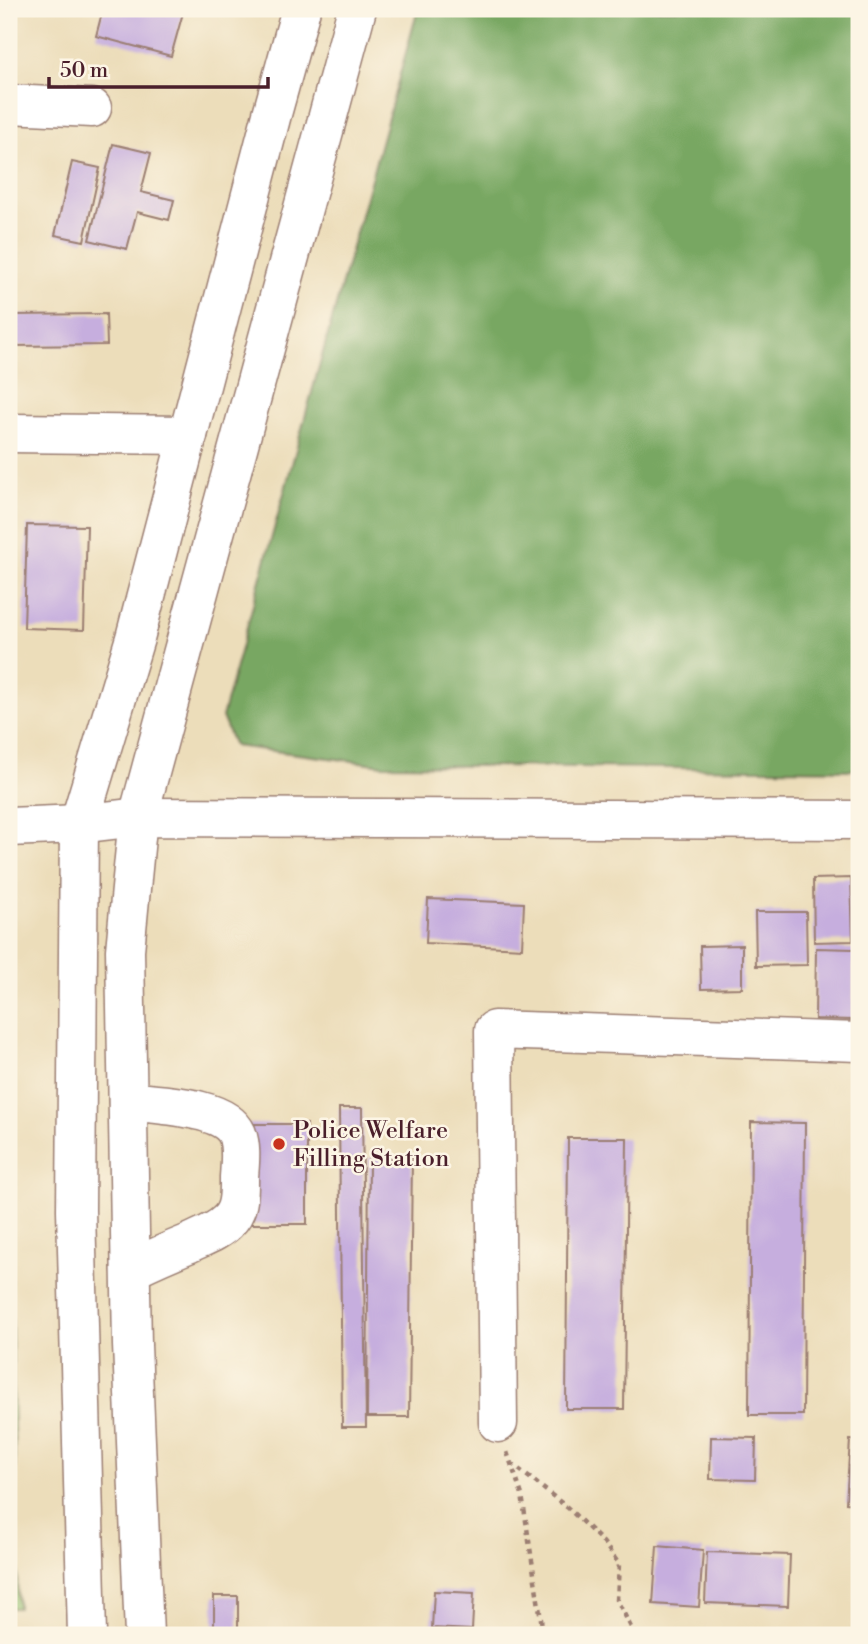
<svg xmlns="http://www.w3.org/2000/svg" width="868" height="1644" font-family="'Libre Bodoni',serif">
<rect width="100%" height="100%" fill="#fcf5e5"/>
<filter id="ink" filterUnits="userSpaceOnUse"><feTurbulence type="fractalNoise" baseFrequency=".0143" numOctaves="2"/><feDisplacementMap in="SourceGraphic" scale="14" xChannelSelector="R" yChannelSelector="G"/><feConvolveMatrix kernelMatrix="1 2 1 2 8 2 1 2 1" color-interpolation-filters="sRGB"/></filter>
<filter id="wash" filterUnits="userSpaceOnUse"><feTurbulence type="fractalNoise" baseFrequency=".00686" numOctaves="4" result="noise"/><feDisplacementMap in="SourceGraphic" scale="28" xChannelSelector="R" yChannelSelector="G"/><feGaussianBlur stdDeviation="1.57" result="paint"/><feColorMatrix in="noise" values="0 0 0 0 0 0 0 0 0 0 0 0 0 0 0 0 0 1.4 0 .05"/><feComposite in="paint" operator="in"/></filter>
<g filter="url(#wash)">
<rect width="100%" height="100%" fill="#ecddba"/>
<path fill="#95c16f" stroke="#70704d" stroke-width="2" d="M9,1200L18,1608H9Z"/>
<path fill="#78a762" stroke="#616346" stroke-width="2" d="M418,9H859V770L384,765L234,746L222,717Z"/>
<g id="blocks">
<path fill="#c6aede" d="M103,9H184L171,56L96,36Z
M113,144L151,153L141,192L174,200L169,220L137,212L127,249L89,240Z
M72,162L100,168L84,241L55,235Z
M106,314L107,345L9,346V315Z
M27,525L87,526L84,630L24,628Z
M851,878L853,941L814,942L813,879Z
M428,899L524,903L522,948L426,943Z
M755,912H806L807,965L756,966Z
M742,945V988L701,989L700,946Z
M816,948L854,949L853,1020L815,1019Z
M339,1108H362L366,1427H342Z
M751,1122L805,1123L803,1415H749Z
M249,1124H307V1224H249Z
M568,1138H627L624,1409H566Z
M369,1158H412L409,1417H367Z
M711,1437L756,1438L755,1480L710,1479Z
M850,1440L859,1441V1504L846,1503Z
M657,1546L703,1550L699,1607L653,1604Z
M707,1552L790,1555L788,1606L705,1603Z
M434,1591L474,1593L472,1630L432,1628Z
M214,1596H238V1633H214Z"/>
</g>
</g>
<g filter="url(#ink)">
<use href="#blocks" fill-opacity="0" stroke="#9b7e72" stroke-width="2"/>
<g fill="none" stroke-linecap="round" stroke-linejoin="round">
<g stroke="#9b7e72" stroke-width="41">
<path id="minor" d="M9,104L92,108
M9,433L188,435
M9,827L79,824L138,817L859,820
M128,1101C156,1105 224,1105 237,1134C242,1147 240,1163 239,1177C239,1193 240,1211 227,1222C217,1232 202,1237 190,1243C170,1251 150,1260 131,1269
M498,1423L494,1030L859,1042"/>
</g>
<g stroke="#9b7e72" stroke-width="41">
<path id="major" d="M87,1635L76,1210L79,824L135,638L272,114L301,9
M144,1635L132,1345L125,950L138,817L357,9"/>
</g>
<path stroke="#9b7e72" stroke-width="4.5" stroke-dasharray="5 5" stroke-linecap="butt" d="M507,1452L522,1495L542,1626
M511,1463L568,1508L603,1542L619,1564L617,1600L635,1635"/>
<use href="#minor" stroke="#fff" stroke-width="38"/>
<use href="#major" stroke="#fff" stroke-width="38"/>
</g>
</g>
<circle fill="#c8321e" stroke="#fcf5e5" stroke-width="2.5" cx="279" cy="1144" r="7"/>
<g text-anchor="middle" stroke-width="5" stroke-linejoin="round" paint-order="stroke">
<g font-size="24" fill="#4a1f2b" stroke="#fcf5e5" text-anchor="start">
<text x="293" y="1138">Police Welfare<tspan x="293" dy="28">Filling Station</tspan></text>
</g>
</g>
<rect width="868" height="1644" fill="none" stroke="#fcf5e5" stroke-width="35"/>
<path d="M49 77v10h219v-10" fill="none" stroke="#4a1f2b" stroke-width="3.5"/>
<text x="60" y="77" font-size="21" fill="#4a1f2b" stroke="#fcf5e5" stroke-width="5" paint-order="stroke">50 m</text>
</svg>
